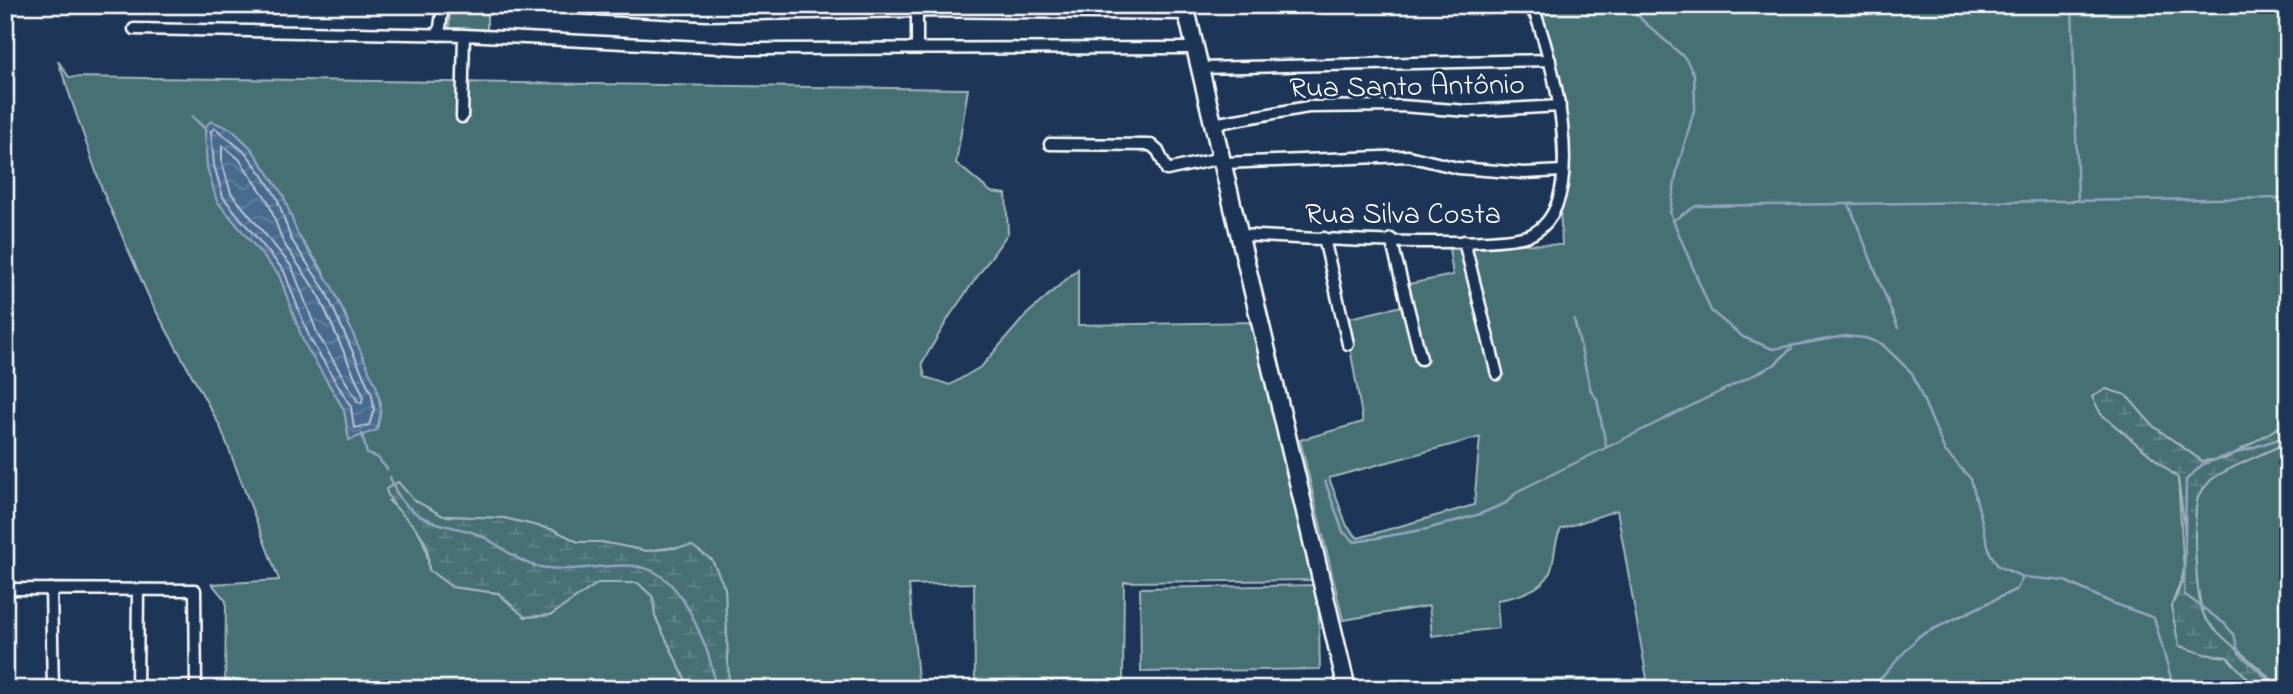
<svg xmlns="http://www.w3.org/2000/svg" width="2293" height="694" font-family="'Indie Flower',sans-serif">
<defs>
<pattern id="wetland-marsh" width="20" height="14" patternUnits="userSpaceOnUse" patternTransform="scale(1.75)"><rect width="20" height="14" fill="#476f74"/><path d="M1 5h8M5 5V1M11 12h8M15 12V8" fill="none" stroke="#638589"/></pattern>
<pattern id="water-waves" width="16" height="10" patternUnits="userSpaceOnUse" patternTransform="scale(1.75)"><rect width="16" height="10" fill="#496b8f"/><path d="M0 5q4-4 8 0t8 0" fill="none" stroke="#6481a0"/></pattern>
</defs>
<rect width="100%" height="100%" fill="#1d3557"/>
<filter id="ink" filterUnits="userSpaceOnUse"><feTurbulence type="fractalNoise" baseFrequency=".0143" numOctaves="2"/><feDisplacementMap in="SourceGraphic" scale="14" xChannelSelector="R" yChannelSelector="G"/><feConvolveMatrix kernelMatrix="1 2 1 2 8 2 1 2 1" color-interpolation-filters="sRGB"/></filter>
<g filter="url(#ink)">
<path fill="#476f74" stroke="#a3b7ba" stroke-width="2" fill-rule="evenodd" d="M450,5L487,6V30L449,29Z
M1521,5H2288V422L2225,459L2202,461L2153,426L2126,395L2101,414L2178,478L2184,572L2171,607L2204,654L2227,657L2258,689H1359L1358,685L1431,679H1647L1617,510L1561,529C1553,543 1556,558 1550,573C1542,590 1514,598 1497,600L1499,628L1432,636L1429,606L1343,620L1300,440L1363,422L1345,319L1402,306L1399,286L1453,275L1448,242L1562,245L1551,48L1542,41ZM1480,437L1474,505L1358,538L1347,526L1329,478Z
M58,61L69,77L968,89L956,163L991,192L1006,194L1008,233L951,314L922,363L925,377L950,385L982,366L1026,315L1078,269V325L1256,322L1319,580L1124,582L1123,680H975L974,583L909,585L919,689H729L725,588L674,547L647,551L601,542H578L554,530L504,518L443,516L413,500L389,501C415,525 426,533 429,570L452,587L498,593L525,617L551,615L598,583H638L653,597L655,616L690,689H225L226,601L212,584L279,580L220,426L151,302L103,192ZM205,127L231,129L251,148L283,195L298,235L320,266L344,312L381,403L379,418L349,440L344,410L304,342L279,275L217,201L207,167Z
M2288,442V689H2280C2258,663 2227,646 2206,619C2195,604 2192,516 2198,497C2200,493 2207,484 2211,480C2220,471 2272,450 2288,442Z
M1318,585L1320,669L1141,672L1140,588Z"/>
<path fill="url(#wetland-marsh)" stroke="#a3b7ba" stroke-width="2" d="M2106,389L2126,395L2153,426L2202,461L2225,459L2288,422V442C2272,450 2220,471 2211,480C2207,484 2200,493 2198,497C2192,516 2195,604 2206,619C2227,646 2258,663 2280,689H2258L2227,657L2204,654L2179,646L2171,606C2194,571 2183,517 2178,478L2101,414L2092,397Z
M398,482L414,500L443,516L504,518L554,530L578,542H601L647,551L692,546L712,560L725,588L729,689H690L655,616L653,597L638,583H598L551,615L525,617L498,593L452,587L429,570C428,561 429,550 425,542C416,521 392,512 386,489Z"/>
<path fill="url(#water-waves)" stroke="#92a6bc" stroke-width="2" d="M211,121L231,129L251,148L283,195L298,235L332,287L377,388L381,411L377,430L349,440L344,409L304,343L279,275L217,201L207,167L205,127Z"/>
<g fill="none" stroke-linecap="round" stroke-linejoin="round">
<path stroke="#b6c4d2" stroke-width="2" d="M215,128L246,153L264,177L277,198L291,239L325,290L372,395L374,410L369,425L354,428L351,407L310,339L284,271L223,197L214,165L211,131Z
M222,145L239,159L268,201L283,242L318,294L363,395L362,403L358,402L318,335L292,267L231,193L222,163Z"/>
<path stroke="#92a6bc" stroke-width="2.5" d="M1631,5L1642,20L1685,58L1694,74L1695,107L1677,170L1670,213L1711,311L1743,337L1773,349L1845,336L1865,338L1882,344L1912,373L1945,451L1971,479L1990,553L1998,566L2023,577L2065,581L2110,602L2154,618L2174,689
M2072,5L2078,200
M192,116L207,131
M1849,204L1898,328
M1672,221L1696,206L2288,198
M1574,319L1591,391L1597,399L1606,446
M362,434L367,454L377,457L387,469
M390,477C403,518 432,522 468,531C495,538 513,562 540,567C609,578 653,535 693,618C703,640 714,663 715,689
M1325,481L1343,532L1355,542L1427,529L1480,514L1506,503L1518,491L1774,365L1792,348
M1871,689L1919,636L2017,589L2023,577
M2279,689L2239,653L2234,635L2225,624L2184,594L2186,480L2203,464L2288,436"/>
<g stroke="#fff" stroke-width="15">
<path id="minor" d="M520,5L707,15L917,11L1187,14
M917,11V48
M134,29L464,35L741,49L1195,48
M439,35L443,5
M1199,68L1550,60
M462,117L464,35
M1213,124L1308,107L1401,106L1468,111L1560,106
M1050,144L1151,145L1158,151L1167,170L1221,158
M1223,163L1408,156L1458,168L1524,173L1562,171
M1240,235C1289,237 1503,251 1534,233C1592,199 1551,54 1532,5
M1324,238L1348,344
M1391,239L1421,359
M1464,241L1497,374
M5,589L195,590L196,689
M51,589L53,689
M137,689L138,591"/>
</g>
<g stroke="#fff" stroke-width="21">
<path id="primary" d="M1185,5L1347,689"/>
</g>
<use href="#minor" stroke="#1d3557" stroke-width="10"/>
<use href="#primary" stroke="#1d3557" stroke-width="16"/>
</g>
</g>
<g text-anchor="middle" stroke-width="6" stroke-linejoin="round" paint-order="stroke">
<g font-size="30" fill="#fff" stroke="#1d3557">
<text transform="translate(1407 85) rotate(-1)" y="10">Rua Santo Antônio</text>
<text x="1403" y="223">Rua Silva Costa</text>
</g>
</g>
<rect width="2293" height="694" fill="none" stroke="#1d3557" stroke-width="28"/>
<rect x="14" y="14" width="2265" height="666" fill="none" stroke="#fff" stroke-width="2.5" filter="url(#ink)"/>
</svg>
